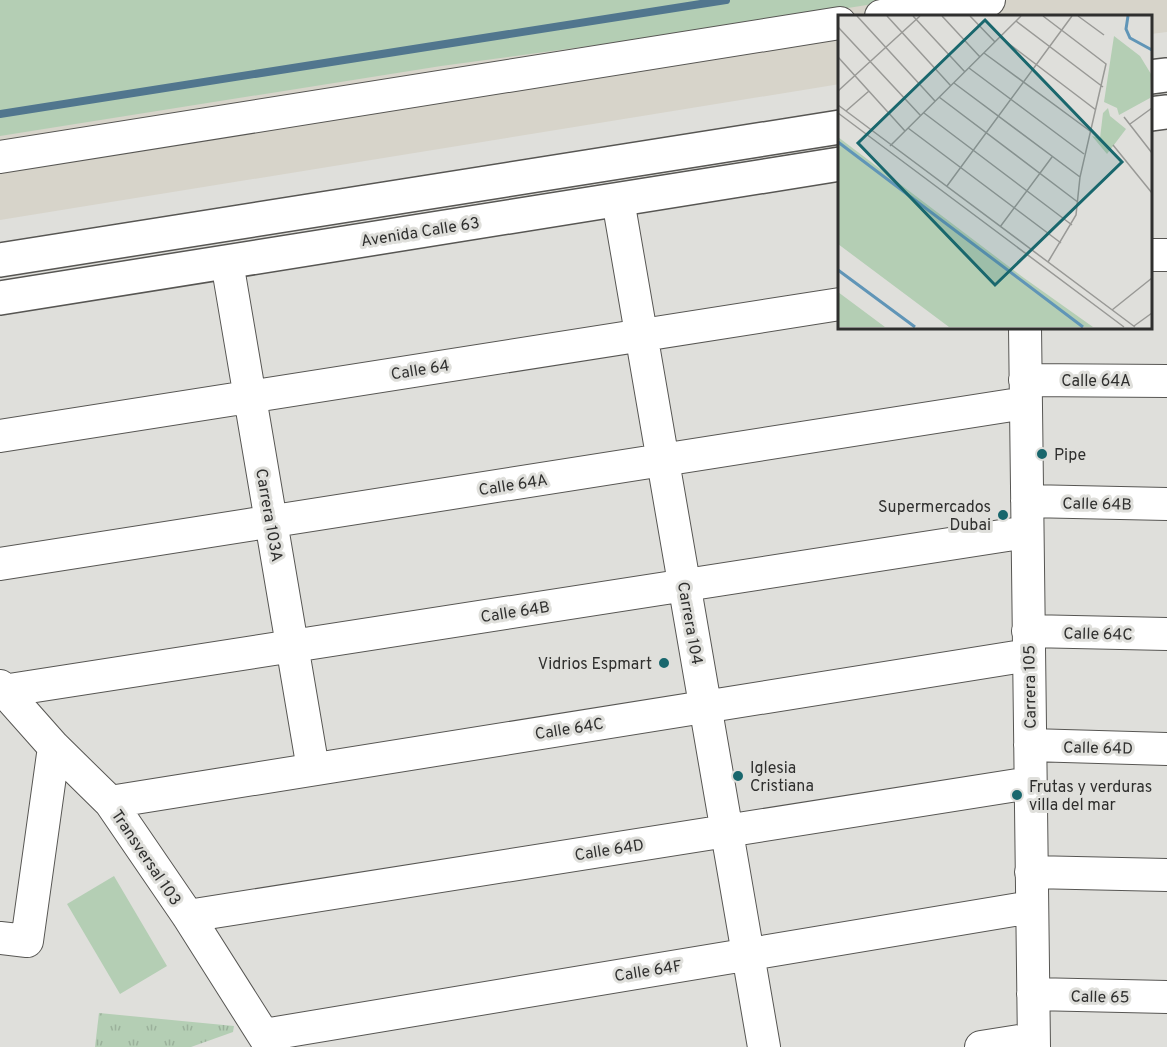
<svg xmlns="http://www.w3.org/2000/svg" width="1167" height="1047" font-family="Overpass,sans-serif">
<defs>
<pattern id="park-tufts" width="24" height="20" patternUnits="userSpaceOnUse" patternTransform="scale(1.5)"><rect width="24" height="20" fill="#b4ceb4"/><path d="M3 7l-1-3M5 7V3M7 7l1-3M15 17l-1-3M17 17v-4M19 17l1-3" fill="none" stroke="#9bb19b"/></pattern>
</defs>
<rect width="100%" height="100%" fill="#dfdfdb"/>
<path fill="#d7d4ca" d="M0,0H1167V32L1151,34L1150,16H840V84L0,220Z"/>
<path fill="#b4ceb4" d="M0,0H898L716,29L441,66L0,136Z
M114,876L167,966L120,994L67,904Z"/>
<path fill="url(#park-tufts)" d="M99,1013L234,1026L233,1032L191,1047H95Z"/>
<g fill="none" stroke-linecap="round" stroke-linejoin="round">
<path stroke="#51768e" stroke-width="8" d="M0,114L726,0"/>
<g stroke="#575653" stroke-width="34">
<path id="minor" d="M881,16L989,0
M0,157L840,23
M618,200L764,1047
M1150,255H1167
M227,262L313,769
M1025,327L1034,1047
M1025,380L1167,381
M0,436L840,304
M1027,501L1167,504
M0,564L1025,403
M1028,631L1167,634
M0,686L54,747L110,802L188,916L271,1047
M3,691L1027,532
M1030,745L1167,749
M110,802L1029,655
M1031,872L1167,875
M188,916L1030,783
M0,938L27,941L54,747
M1033,994L1167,997
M264,1035L1032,907
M981,1047L1033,1039"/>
</g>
<g stroke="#575653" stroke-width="36">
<path id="major" d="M1150,77L1167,75
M1150,114L1167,112
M0,260L840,127
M0,298L840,164"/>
</g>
<use href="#minor" stroke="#fff" stroke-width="32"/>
<use href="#major" stroke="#fff" stroke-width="33"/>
</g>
<g fill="#19676d" stroke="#dfdfdb" stroke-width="2">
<circle cx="1042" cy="454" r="6"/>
<circle cx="1003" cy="515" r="6"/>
<circle cx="664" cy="663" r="6"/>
<circle cx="738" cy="776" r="6"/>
<circle cx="1017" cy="795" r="6"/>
</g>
<g text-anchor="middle" stroke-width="6" stroke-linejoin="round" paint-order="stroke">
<g font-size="16" fill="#2f2f2e" stroke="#dfdfdb">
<text transform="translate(420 231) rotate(-9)" y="6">Avenida Calle 63</text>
<text transform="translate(420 369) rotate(-9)" y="6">Calle 64</text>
<text x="1096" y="386">Calle 64A</text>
<text transform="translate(513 484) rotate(-9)" y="6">Calle 64A</text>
<text transform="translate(1097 503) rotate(1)" y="6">Calle 64B</text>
<text transform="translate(270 515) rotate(80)" y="6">Carrera 103A</text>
<text transform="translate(515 611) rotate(-9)" y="6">Calle 64B</text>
<text transform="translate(691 623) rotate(80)" y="6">Carrera 104</text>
<text transform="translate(1098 633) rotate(1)" y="6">Calle 64C</text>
<text transform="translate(1029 687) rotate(-91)" y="6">Carrera 105</text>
<text transform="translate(569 728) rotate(-9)" y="6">Calle 64C</text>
<text transform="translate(1098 747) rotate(1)" y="6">Calle 64D</text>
<text transform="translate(609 849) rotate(-9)" y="6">Calle 64D</text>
<text transform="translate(147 857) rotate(56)" y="6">Transversal 103</text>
<text transform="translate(648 970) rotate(-9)" y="6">Calle 64F</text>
<text transform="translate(1100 996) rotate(1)" y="6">Calle 65</text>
</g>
<g font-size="16" fill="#2f2f2e" stroke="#dfdfdb" text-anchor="start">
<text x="1054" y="460">Pipe</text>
<text x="991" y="512" text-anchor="end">Supermercados<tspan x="991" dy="18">Dubai</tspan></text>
<text x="652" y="669" text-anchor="end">Vidrios Espmart</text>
<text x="750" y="773">Iglesia<tspan x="750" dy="18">Cristiana</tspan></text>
<text x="1029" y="792">Frutas y verduras<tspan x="1029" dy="18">villa del mar</tspan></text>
</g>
</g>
<g transform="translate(838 15)">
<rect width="314" height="314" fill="#dfdfdb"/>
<path d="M0,122L186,263L255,312H111L0,229ZM0,277L47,312H0Z" fill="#b4ceb4"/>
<path d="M276,21L302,41L313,59L312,83L281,100L279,93L266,87ZM270,93L272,101L288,114L269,139L254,121L262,123L265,98Z" fill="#b4ceb4"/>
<path fill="none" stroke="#6095b7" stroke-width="3" d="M290,1L288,14L292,23L314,35M0,127L245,312M0,255L77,312"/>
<path fill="none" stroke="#999996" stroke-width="1.5" d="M19,1L97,86M49,1L113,71M75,1L127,57M104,1L142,42M132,1L157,27M205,1L268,49L242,162L238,200L210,247M240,1L266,20M178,6L265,72M0,12L83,101M162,22L258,95M146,38L252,116M0,42L67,116M131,53L246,139M116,68L242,162M0,76L82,1M101,82L241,188M0,90L297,312M8,96L31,76M0,98L286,312M86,98L234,210M286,102L314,138M292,109L314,93M70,113L223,228M275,130L314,178M52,131L183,1M109,171L234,1M162,212L214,142M274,295L314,263M296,311L314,298"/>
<path fill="#19676d" fill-opacity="0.15" stroke="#19676d" stroke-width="3" d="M147,5L284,147L157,270L20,128Z"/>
<rect width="314" height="314" fill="none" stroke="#2f2f2e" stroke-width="3"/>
</g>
</svg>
